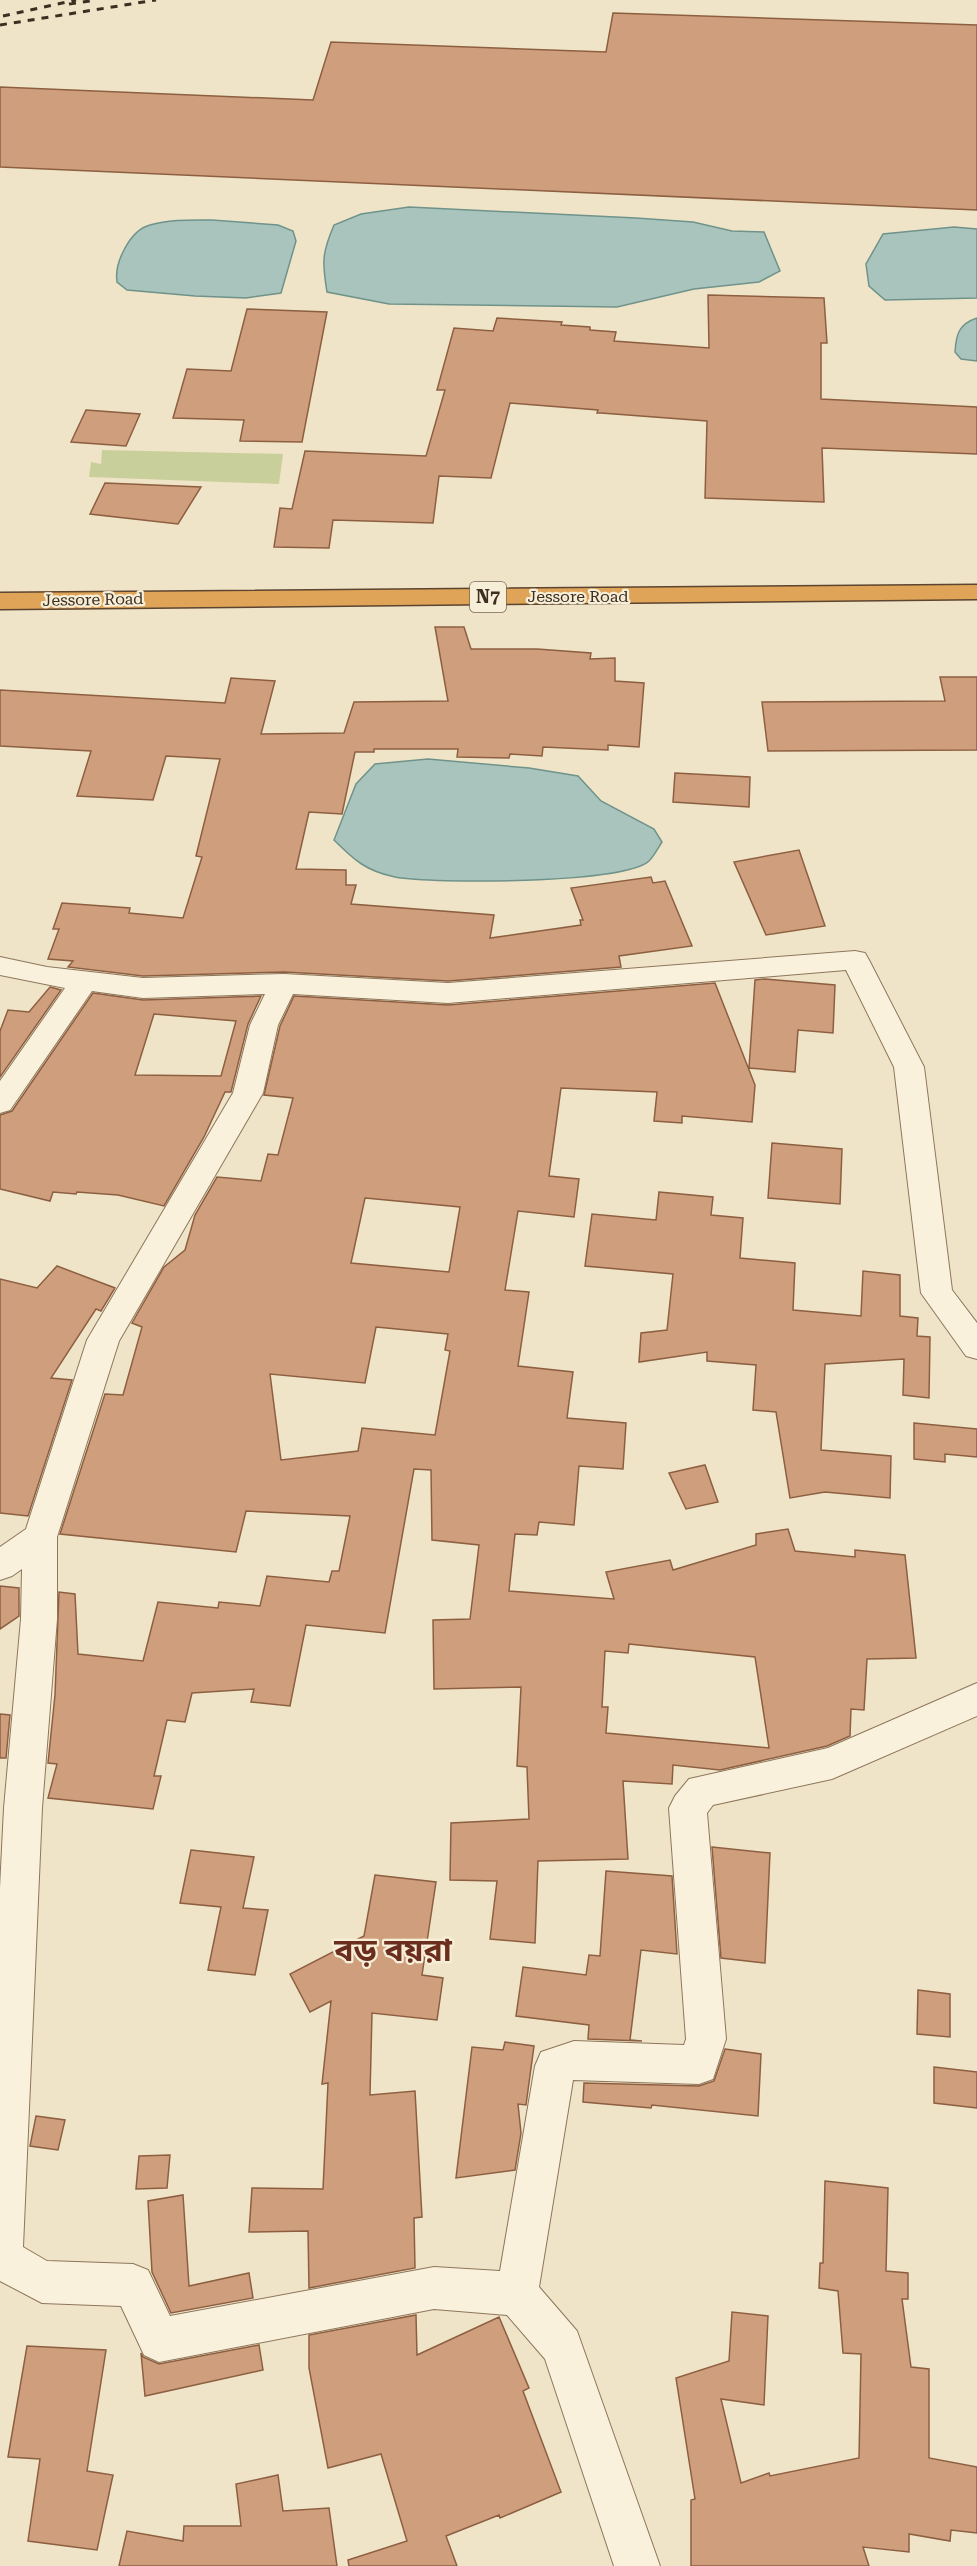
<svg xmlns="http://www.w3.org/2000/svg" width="977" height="2566" font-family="'Roboto Serif','Noto Sans Bengali',serif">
<rect width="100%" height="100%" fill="#f0e4c8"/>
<path fill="#c9cf9b" d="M102,450L283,454L279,484L89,477L91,462L101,464Z"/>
<path fill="#a9c4bc" stroke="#6f938a" stroke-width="1.5" d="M409,207L636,218L693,222L732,231L764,232L780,271L759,282L694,289L617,307L389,304L327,292C322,262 322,253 334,225L361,214Z
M212,220L278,225L293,231L296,241L281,293L246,298L195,296L127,290L117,282C114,263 130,230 150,225C170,219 192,220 212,220Z
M954,227L977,229V298L885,300L869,286L866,264L883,234Z
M977,318V361L961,359L955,352C956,334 959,324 977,318Z
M428,759L529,768L578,776L601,801L654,829L662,842C658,848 654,856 649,861C624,884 432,884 395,877C366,871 354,860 334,840L356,784L375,764Z"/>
<path fill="#cf9f7d" stroke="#8d5f41" stroke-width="1.5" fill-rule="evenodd" d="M613,13L977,25V210L0,167V87L313,100L331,42L606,52Z
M708,295L824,298L827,343H821V399L977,407V454L822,448L824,502L705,498L707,421L601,413H597L598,410L510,403L491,478L439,476L433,523L333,520L329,548L274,547L280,508L292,509L305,451L426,456L445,390H437L454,328L493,331L497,318L562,322L561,325L590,327V330L616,332L614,341L709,348Z
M247,309L327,312L302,442L240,441L244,420L173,418L187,369L231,371Z
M86,410L140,414L126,446L71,442Z
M105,483L201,487L178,524L90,514Z
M435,627H464L471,649H537L591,653L590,659L615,658V681L644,683L639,747L608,745V750L543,747L542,756L510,754L509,758L457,757L458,749H374V752H355L342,814L309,812L296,869L346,870V885H356L351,904L494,915L490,938L581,925L580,920H583L571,888L651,877L653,883L665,881L692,946L619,956L621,967L448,981L284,972L143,976L68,967L73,961L48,959L59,929H53L62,903L130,908L129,913L183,918L202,857L196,856L220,759L166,756L153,800L77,796L91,751L0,746V690L225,703L231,678L275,681L261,734L344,733L354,702L448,701Z
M940,677H977V750L768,751L762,702L945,701Z
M675,773L750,777L749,807L673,802Z
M799,850L825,926L766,935L734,862Z
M765,979L835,985L833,1033L798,1030L795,1072L749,1068L755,980Z
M715,983L755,1085L752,1122L682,1116V1123L654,1121L657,1092L561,1088L549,1176L579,1179L574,1217L518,1211L505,1290L529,1292L518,1366L573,1372L567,1418L626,1423L623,1469L579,1466L574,1525L539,1522L537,1535L515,1534L509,1591L614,1599L606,1572L670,1560L673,1570L756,1545V1534L788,1529L795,1551L855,1557V1550L905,1555L916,1658L867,1659L864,1710L851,1709L850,1736L827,1746L720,1770L673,1765L672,1784L623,1781L628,1859L538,1861L535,1943L490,1939L497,1881L450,1880L451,1823L529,1819L527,1767L517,1766L521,1687L434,1689L433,1620L470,1619L479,1545L432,1540L431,1470L414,1469L385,1633L306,1625L290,1706L251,1702L254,1689L192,1693L185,1722L167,1720L154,1776H161L153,1809L48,1798L57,1764L48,1763L55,1695L59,1592L75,1594L78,1654L143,1661L158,1602L218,1608L219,1602L260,1606L267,1576L329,1582L332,1571H339L350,1516L246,1511L236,1552L60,1534L105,1394L123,1395L142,1327L132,1323L164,1267L185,1250L195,1215L217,1177L261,1181L268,1154L278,1155L293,1098L264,1095L280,1026L294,996L448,1005ZM365,1198L460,1207L449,1272L351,1263ZM376,1327L448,1334L445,1350L450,1351L435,1435L362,1428L358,1451L281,1460L270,1374L365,1383ZM629,1644L755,1657L769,1748L606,1733L608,1707H602L605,1651L628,1653Z
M50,987L61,990L0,1077V1031L8,1010L29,1012Z
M93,993L143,1000L261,996L248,1024L231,1092H225L204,1137L164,1206L118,1195L77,1192L76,1194L53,1192L50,1201L0,1189V1115L12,1111ZM154,1014L236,1021L221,1076L135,1075Z
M772,1143L842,1149L840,1204L768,1198Z
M659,1192L713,1197L711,1215L743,1218L740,1258L795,1263L793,1310L861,1316L863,1271L900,1275V1316L918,1318L917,1336L930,1337L929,1398L903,1395L904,1359L825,1364L821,1450L891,1456L890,1498L825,1492L790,1498L776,1412L753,1410L756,1365L707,1361V1352L639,1362L641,1333L667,1330L673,1274L585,1266L592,1214L656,1220Z
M57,1266L115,1288L101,1311L96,1309L51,1378L72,1380L28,1516L0,1513V1279L37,1288Z
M914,1423L977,1429V1457L945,1454V1462L914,1459Z
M705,1465L718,1502L686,1509L669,1473Z
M0,1586L19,1588V1616L0,1629Z
M0,1714L10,1715L6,1758H0Z
M712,1847L770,1853L765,1963L721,1958Z
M191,1850L254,1857L243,1908L268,1910L255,1975L208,1970L221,1907L180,1903Z
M606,1871L672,1876L677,1954L641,1950L630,2040L642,2041L588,2039L589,2025L516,2016L523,1967L586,1975L589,1955L600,1956Z
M375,1875L436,1882L422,1975L443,1978L437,2020L372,2013L370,2095L415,2091L422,2217L414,2218L415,2268L309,2288L308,2231L249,2232L252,2188L323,2189L328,2083L322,2084L331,2001L310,2012L290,1974L364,1936Z
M918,1990L950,1994V2037L917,2034Z
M505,2042L534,2046L526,2105L518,2104L521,2133L515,2170L456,2178L472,2047L503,2050Z
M725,2049L761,2054L758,2116L652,2105L651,2108L583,2102L584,2083L699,2086L714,2081Z
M934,2067L977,2072V2108L934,2103Z
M36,2116L65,2120L58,2150L30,2146Z
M170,2155L167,2188L136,2189L139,2156Z
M825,2181L888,2188L886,2271L908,2273V2299H902L911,2367L929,2369V2458L977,2467V2533L951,2530L950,2541L909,2534V2552L863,2547L869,2566H691V2500L695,2499L676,2378L729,2361L732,2312L768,2316L764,2405L721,2399L741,2483L769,2473L770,2476L859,2458L861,2354L843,2353L838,2291L819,2288L820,2263H823Z
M183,2195L189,2286L249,2273L253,2298L171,2313L152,2272L148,2201Z
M416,2315L417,2355L499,2317L529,2388L523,2391L561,2492L500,2518L499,2515L446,2536L457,2566H349L348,2560L407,2541L381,2454L328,2468L309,2368V2335Z
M259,2345L263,2370L145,2396L141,2353L143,2357L159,2364Z
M27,2346L106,2350L87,2471L113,2475L97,2550L28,2541L40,2459L8,2457Z
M278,2475L283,2511L329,2508L337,2566H119L127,2531L183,2541L184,2526H241L236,2484Z"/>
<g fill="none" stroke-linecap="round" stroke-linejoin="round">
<g stroke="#8d765c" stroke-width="2">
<path id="street" d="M855,951L865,953L869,960L924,1067L952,1290L977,1323V1359L966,1356L921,1293L894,1067L846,970L448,1003L293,994L278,1025L263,1093L119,1341L57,1537V1619L42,1808L23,2247L47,2261L133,2264L148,2270L170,2316L434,2267L500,2271L535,2066L541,2052L574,2041L684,2045L686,2039L669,1808L675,1796L689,1779L828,1748L977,1683V1716L832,1779L713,1805L707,1813L726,2039L713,2079L699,2084L573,2080L539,2287L577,2331L660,2566H614L545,2359L507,2315L434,2309L159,2362L144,2355L121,2306L42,2303L0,2281V1888L4,1808L21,1619L22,1569L12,1576L0,1580V1547L26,1529L87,1340L233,1093L250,1025L265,994L143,998L92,991L10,1110L0,1113V1081L65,988L0,975V957L47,967L143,978L284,974L448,983Z"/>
</g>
<g stroke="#5b4430" stroke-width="3">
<path id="highway" d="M977,585V599L0,609V593Z"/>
</g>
<use href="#street" fill="#faf1dc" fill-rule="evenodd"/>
<use href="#highway" fill="#e0a458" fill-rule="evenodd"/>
<path stroke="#3d2e20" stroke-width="3" stroke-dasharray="7 7" stroke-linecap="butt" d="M69,4L96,0
M3,16L76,0
M0,25L156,0"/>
</g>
<g text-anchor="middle" stroke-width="4.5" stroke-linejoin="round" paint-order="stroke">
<g font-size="16" fill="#3d2e20" stroke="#f7eed8">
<text x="578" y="602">Jessore Road</text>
<text transform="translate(93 599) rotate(-1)" y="6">Jessore Road</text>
</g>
<rect fill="#f7eed8" stroke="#756857" stroke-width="1.5" x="470" y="582" width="36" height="30" rx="4.5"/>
<g font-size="18" font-weight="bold" fill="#3d2e20">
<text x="488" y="603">N7</text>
</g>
<g font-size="32" font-weight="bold" fill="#6b2e1e" stroke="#f7eed8">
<text x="393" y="1961">বড় বয়রা</text>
</g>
</g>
</svg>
